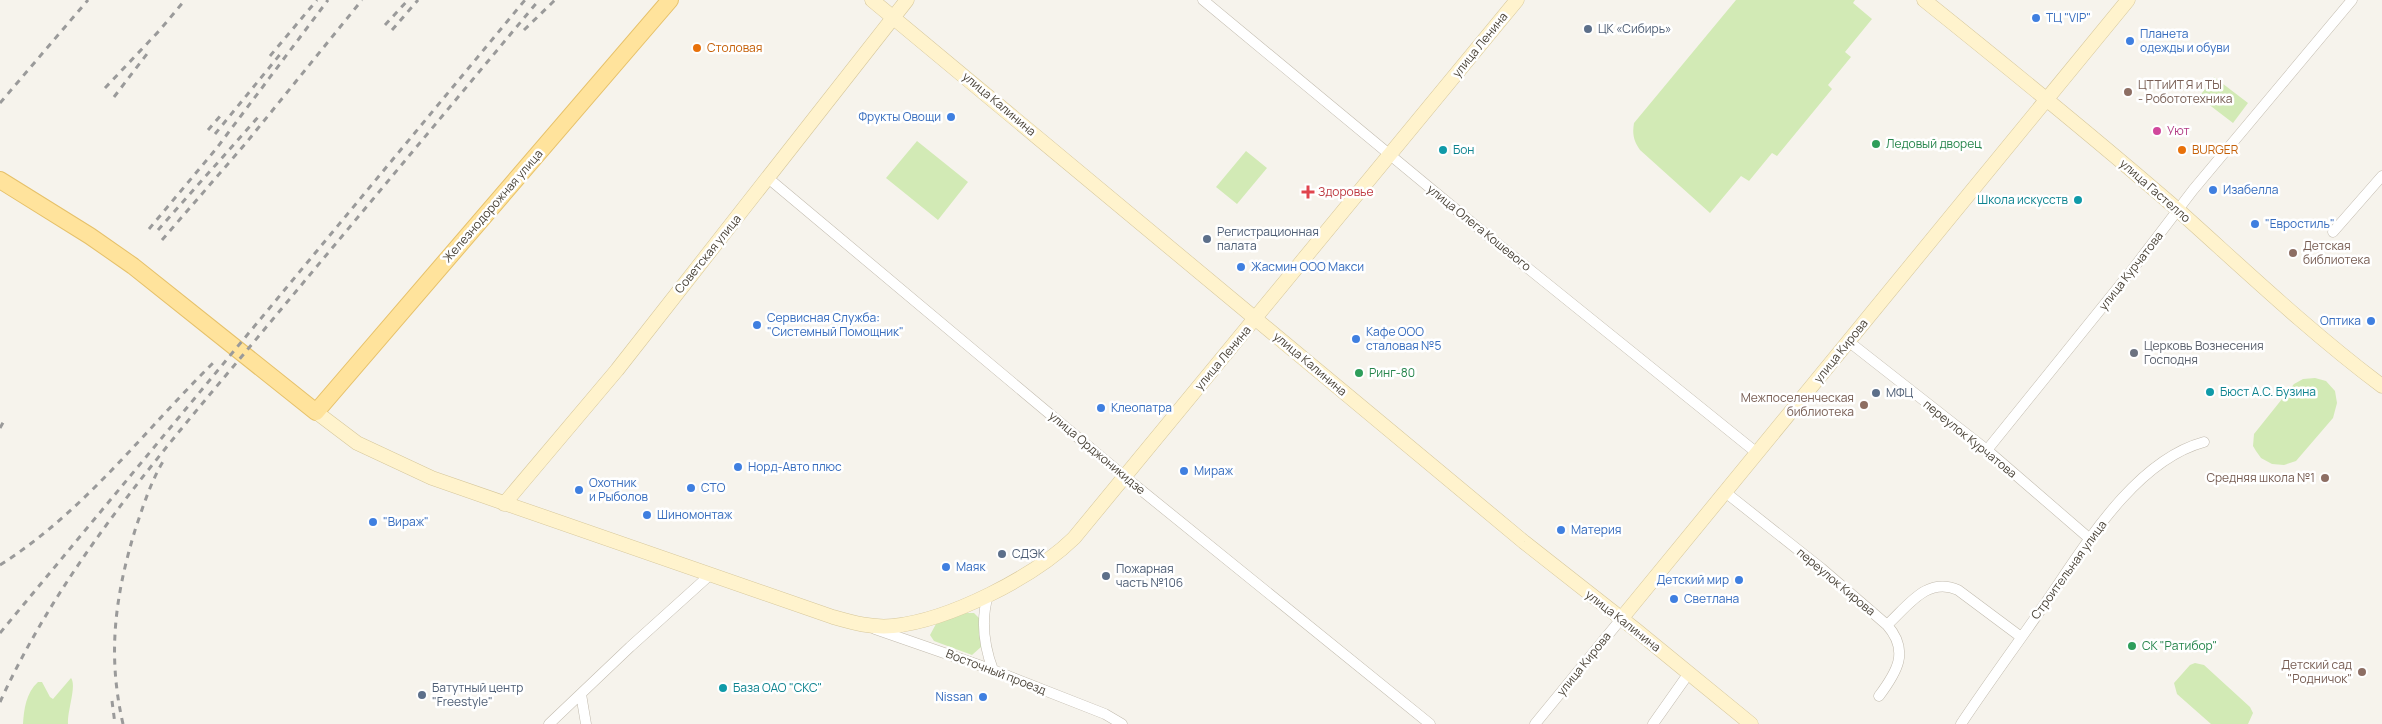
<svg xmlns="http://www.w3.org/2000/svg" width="2382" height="724" font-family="Manrope,sans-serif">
<rect width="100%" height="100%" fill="#f6f3ec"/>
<path fill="#d2eab5" d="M1736,0H1855L1853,3L1872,19L1845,52L1851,57L1828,85L1832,89L1777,156L1772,153L1749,181L1741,176L1710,213L1640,150C1634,141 1632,135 1634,123Z
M2214,77L2248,103L2233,123L2199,97Z
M917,141L968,182L938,220L886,178Z
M1246,151L1267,168L1237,204L1216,187Z
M2315,378L2326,381L2335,391L2337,403L2333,418L2296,461L2284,465L2272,464L2261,458L2256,451L2253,446L2254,434L2294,384L2303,379Z
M965,613H974L979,618L981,647L972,655L934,641L930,635L936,624Z
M2195,663L2204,665L2250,707L2253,713L2248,724H2211L2177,694L2174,683L2190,665Z
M71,678C77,686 67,711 68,724H23C24,709 26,693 38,682H42L50,697L53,699Z"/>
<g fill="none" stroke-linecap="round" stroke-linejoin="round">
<g stroke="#c2bbae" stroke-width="11">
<path id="street" d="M1203,0L1488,236L1757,453
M768,178L1125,477L1430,724
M2333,232L2382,176
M1848,341L1987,450L2090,539
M1987,450L2129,274L2193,190L2352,0
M1725,492L1821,568L1887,625C1908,606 1927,576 1958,590L2021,637
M988,595C981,619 984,646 993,670
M875,629L993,670L1105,714L1122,724
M581,694L586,724
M1879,696C1897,672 1910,651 1887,625
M549,724L630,647L711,574
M1535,724L1621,619
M1653,724L1689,673
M1961,724C1987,685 2015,647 2042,608C2081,552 2133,461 2204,442"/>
</g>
<g stroke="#d6c79b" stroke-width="15">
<path id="secondary" d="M872,0L1524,542L1636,630L1751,724
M1924,0C2010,69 2095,138 2178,210C2245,270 2310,332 2382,386
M316,412L357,443L432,478L833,617C854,623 872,628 893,626C950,620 1034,577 1074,538L1517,0
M504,504L617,370L907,0
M1621,619L2128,0"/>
</g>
<g stroke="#e6c16a" stroke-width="18">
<path id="primary" d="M0,180L90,236L133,266L316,412L670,0"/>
</g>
<use href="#street" stroke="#fff" stroke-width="10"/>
<use href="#secondary" stroke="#fff3cd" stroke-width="14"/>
<use href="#primary" stroke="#ffe39c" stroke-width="16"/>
<path stroke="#9a9a9a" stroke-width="3" stroke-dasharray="6 6" stroke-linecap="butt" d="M385,25L408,0
M392,30L418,0
M524,30L555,0
M270,56L317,0
M105,88L159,31L185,0
M114,97L150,50
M0,103L88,0
M208,130L221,115
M215,134L282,52
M149,229L216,149L328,0
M158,230L259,116
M162,240L246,143L362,0
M0,428L5,419
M0,565C84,512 144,431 214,362
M0,633L525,0
M112,701L115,724
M0,702C65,560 169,444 268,325C358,217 449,108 539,0
M123,724C107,654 115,595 136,527C144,504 151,481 164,460"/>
</g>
<g fill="#3f7fe0" stroke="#fff" stroke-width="2">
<circle cx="2036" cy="18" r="5"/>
<circle cx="2130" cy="41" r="5"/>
<circle cx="951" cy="117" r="5"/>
<circle cx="2213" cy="190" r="5"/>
<circle cx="2255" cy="224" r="5"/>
<circle cx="1241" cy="267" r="5"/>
<circle cx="2371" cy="321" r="5"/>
<circle cx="757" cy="325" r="5"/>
<circle cx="1356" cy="339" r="5"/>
<circle cx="1101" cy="408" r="5"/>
<circle cx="738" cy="467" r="5"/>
<circle cx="1184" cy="471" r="5"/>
<circle cx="691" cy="488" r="5"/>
<circle cx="579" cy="490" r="5"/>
<circle cx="647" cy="515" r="5"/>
<circle cx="373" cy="522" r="5"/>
<circle cx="1561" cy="530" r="5"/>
<circle cx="946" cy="567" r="5"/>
<circle cx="1739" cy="580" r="5"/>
<circle cx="1674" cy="599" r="5"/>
<circle cx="983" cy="697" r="5"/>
</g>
<g fill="#5c6f8a" stroke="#fff" stroke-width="2">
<circle cx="1588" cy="29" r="5"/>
<circle cx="1207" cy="239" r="5"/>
<circle cx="1876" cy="393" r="5"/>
<circle cx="1002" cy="554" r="5"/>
<circle cx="1106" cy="576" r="5"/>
<circle cx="422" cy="695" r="5"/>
</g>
<g fill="#e8710a" stroke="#fff" stroke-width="2">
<circle cx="697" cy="48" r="5"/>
<circle cx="2182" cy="150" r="5"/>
</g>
<g fill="#8d6e63" stroke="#fff" stroke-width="2">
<circle cx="2128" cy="92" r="5"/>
<circle cx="2293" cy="253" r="5"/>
<circle cx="1864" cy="405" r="5"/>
<circle cx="2325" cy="478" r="5"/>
<circle cx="2362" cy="672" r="5"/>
</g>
<circle fill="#d1479c" stroke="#fff" stroke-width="2" cx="2157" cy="131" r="5"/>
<g fill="#2e9e5b" stroke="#fff" stroke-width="2">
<circle cx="1876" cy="144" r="5"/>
<circle cx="1359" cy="373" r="5"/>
<circle cx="2132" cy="646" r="5"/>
</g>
<g fill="#0f9aa8" stroke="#fff" stroke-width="2">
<circle cx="1443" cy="150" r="5"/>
<circle cx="2078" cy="200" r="5"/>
<circle cx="2210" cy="392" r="5"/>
<circle cx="723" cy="688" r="5"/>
</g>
<path fill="#e0444e" stroke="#fff" stroke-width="2" d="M1305.5 184.5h5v5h5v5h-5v5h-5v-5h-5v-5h5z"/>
<circle fill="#6b7280" stroke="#fff" stroke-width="2" cx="2134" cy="353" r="5"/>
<g text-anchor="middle" stroke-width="5" stroke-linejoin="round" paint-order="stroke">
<g font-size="12" fill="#366cbe" stroke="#fff" text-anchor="start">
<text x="2046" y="22">ТЦ "VIP"</text>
<text x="2140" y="38">Планета<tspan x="2140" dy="14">одежды и обуви</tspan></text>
<text x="941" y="121" text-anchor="end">Фрукты Овощи</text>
<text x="2223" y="194">Изабелла</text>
<text x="2265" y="228">"Евростиль"</text>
<text x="1251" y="271">Жасмин ООО Макси</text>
<text x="767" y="322">Сервисная Служба:<tspan x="767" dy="14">"Системный Помощник"</tspan></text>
<text x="2361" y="325" text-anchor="end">Оптика</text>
<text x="1366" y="336">Кафе ООО<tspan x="1366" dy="14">сталовая №5</tspan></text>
<text x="1111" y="412">Клеопатра</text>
<text x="748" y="471">Норд-Авто плюс</text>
<text x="1194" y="475">Мираж</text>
<text x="589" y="487">Охотник<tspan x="589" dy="14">и Рыболов</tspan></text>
<text x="701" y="492">СТО</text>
<text x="657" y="519">Шиномонтаж</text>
<text x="383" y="526">"Вираж"</text>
<text x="1571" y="534">Материя</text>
<text x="956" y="571">Маяк</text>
<text x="1729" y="584" text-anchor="end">Детский мир</text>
<text x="1684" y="603">Светлана</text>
<text x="973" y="701" text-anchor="end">Nissan</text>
</g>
<g font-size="12" fill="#4e5e75" stroke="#fff" text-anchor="start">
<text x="1598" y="33">ЦК «Сибирь»</text>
<text x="1217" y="236">Регистрационная<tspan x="1217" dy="14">палата</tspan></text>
<text x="1886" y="397">МФЦ</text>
<text x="1012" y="558">СДЭК</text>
<text x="1116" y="573">Пожарная<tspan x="1116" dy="14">часть №106</tspan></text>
<text x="432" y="692">Батутный центр<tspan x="432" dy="14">"Freestyle"</tspan></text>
</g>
<g font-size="12" fill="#4b4439" stroke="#fff">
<text transform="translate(1480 45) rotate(-51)" y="4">улица Ленина</text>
<text transform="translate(999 104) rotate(40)" y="4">улица Калинина</text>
<text transform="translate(2155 191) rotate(41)" y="4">улица Гастелло</text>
<text transform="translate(493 206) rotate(-49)" y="4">Железнодорожная улица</text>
<text transform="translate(1479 228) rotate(39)" y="4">улица Олега Кошевого</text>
<text transform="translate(708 254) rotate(-51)" y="4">Советская улица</text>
<text transform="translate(2131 271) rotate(-52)" y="4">улица Курчатова</text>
<text transform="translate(1841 351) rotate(-51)" y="4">улица Кирова</text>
<text transform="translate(1223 358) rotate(-50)" y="4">улица Ленина</text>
<text transform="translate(1310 364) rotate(40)" y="4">улица Калинина</text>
<text transform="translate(1970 439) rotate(39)" y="4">переулок Курчатова</text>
<text transform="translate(1097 453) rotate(40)" y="4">улица Орджоникидзе</text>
<text transform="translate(2069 570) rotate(-54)" y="4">Строительная улица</text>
<text transform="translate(1836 582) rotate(40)" y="4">переулок Кирова</text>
<text transform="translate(1623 621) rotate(38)" y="4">улица Калинина</text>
<text transform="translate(1584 664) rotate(-51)" y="4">улица Кирова</text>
<text transform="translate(996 672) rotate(21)" y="4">Восточный проезд</text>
</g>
<g font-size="12" fill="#c56008" stroke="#fff" text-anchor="start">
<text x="707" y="52">Столовая</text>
<text x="2192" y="154">BURGER</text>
</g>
<g font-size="12" fill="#785e54" stroke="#fff" text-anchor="end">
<text x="2138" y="89" text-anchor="start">ЦТТиИТ Я и ТЫ<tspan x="2138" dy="14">- Робототехника</tspan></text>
<text x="2303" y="250" text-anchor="start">Детская<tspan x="2303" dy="14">библиотека</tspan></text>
<text x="1854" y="402">Межпоселенческая<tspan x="1854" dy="14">библиотека</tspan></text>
<text x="2315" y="482">Средняя школа №1</text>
<text x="2352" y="669">Детский сад<tspan x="2352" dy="14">"Родничок"</tspan></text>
</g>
<g font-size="12" fill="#b23c85" stroke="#fff" text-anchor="start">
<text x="2167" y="135">Уют</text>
</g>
<g font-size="12" fill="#27864d" stroke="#fff" text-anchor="start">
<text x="1886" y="148">Ледовый дворец</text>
<text x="1369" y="377">Ринг-80</text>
<text x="2142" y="650">СК "Ратибор"</text>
</g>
<g font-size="12" fill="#0d838f" stroke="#fff" text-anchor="start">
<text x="1453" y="154">Бон</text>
<text x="2068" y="204" text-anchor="end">Школа искусств</text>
<text x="2220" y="396">Бюст А.С. Бузина</text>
<text x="733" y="692">База ОАО "СКС"</text>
</g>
<g font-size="12" fill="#be3a42" stroke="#fff" text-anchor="start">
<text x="1318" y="196">Здоровье</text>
</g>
<g font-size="12" fill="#5b616d" stroke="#fff" text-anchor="start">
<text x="2144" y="350">Церковь Вознесения<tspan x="2144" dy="14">Господня</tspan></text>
</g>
</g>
</svg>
